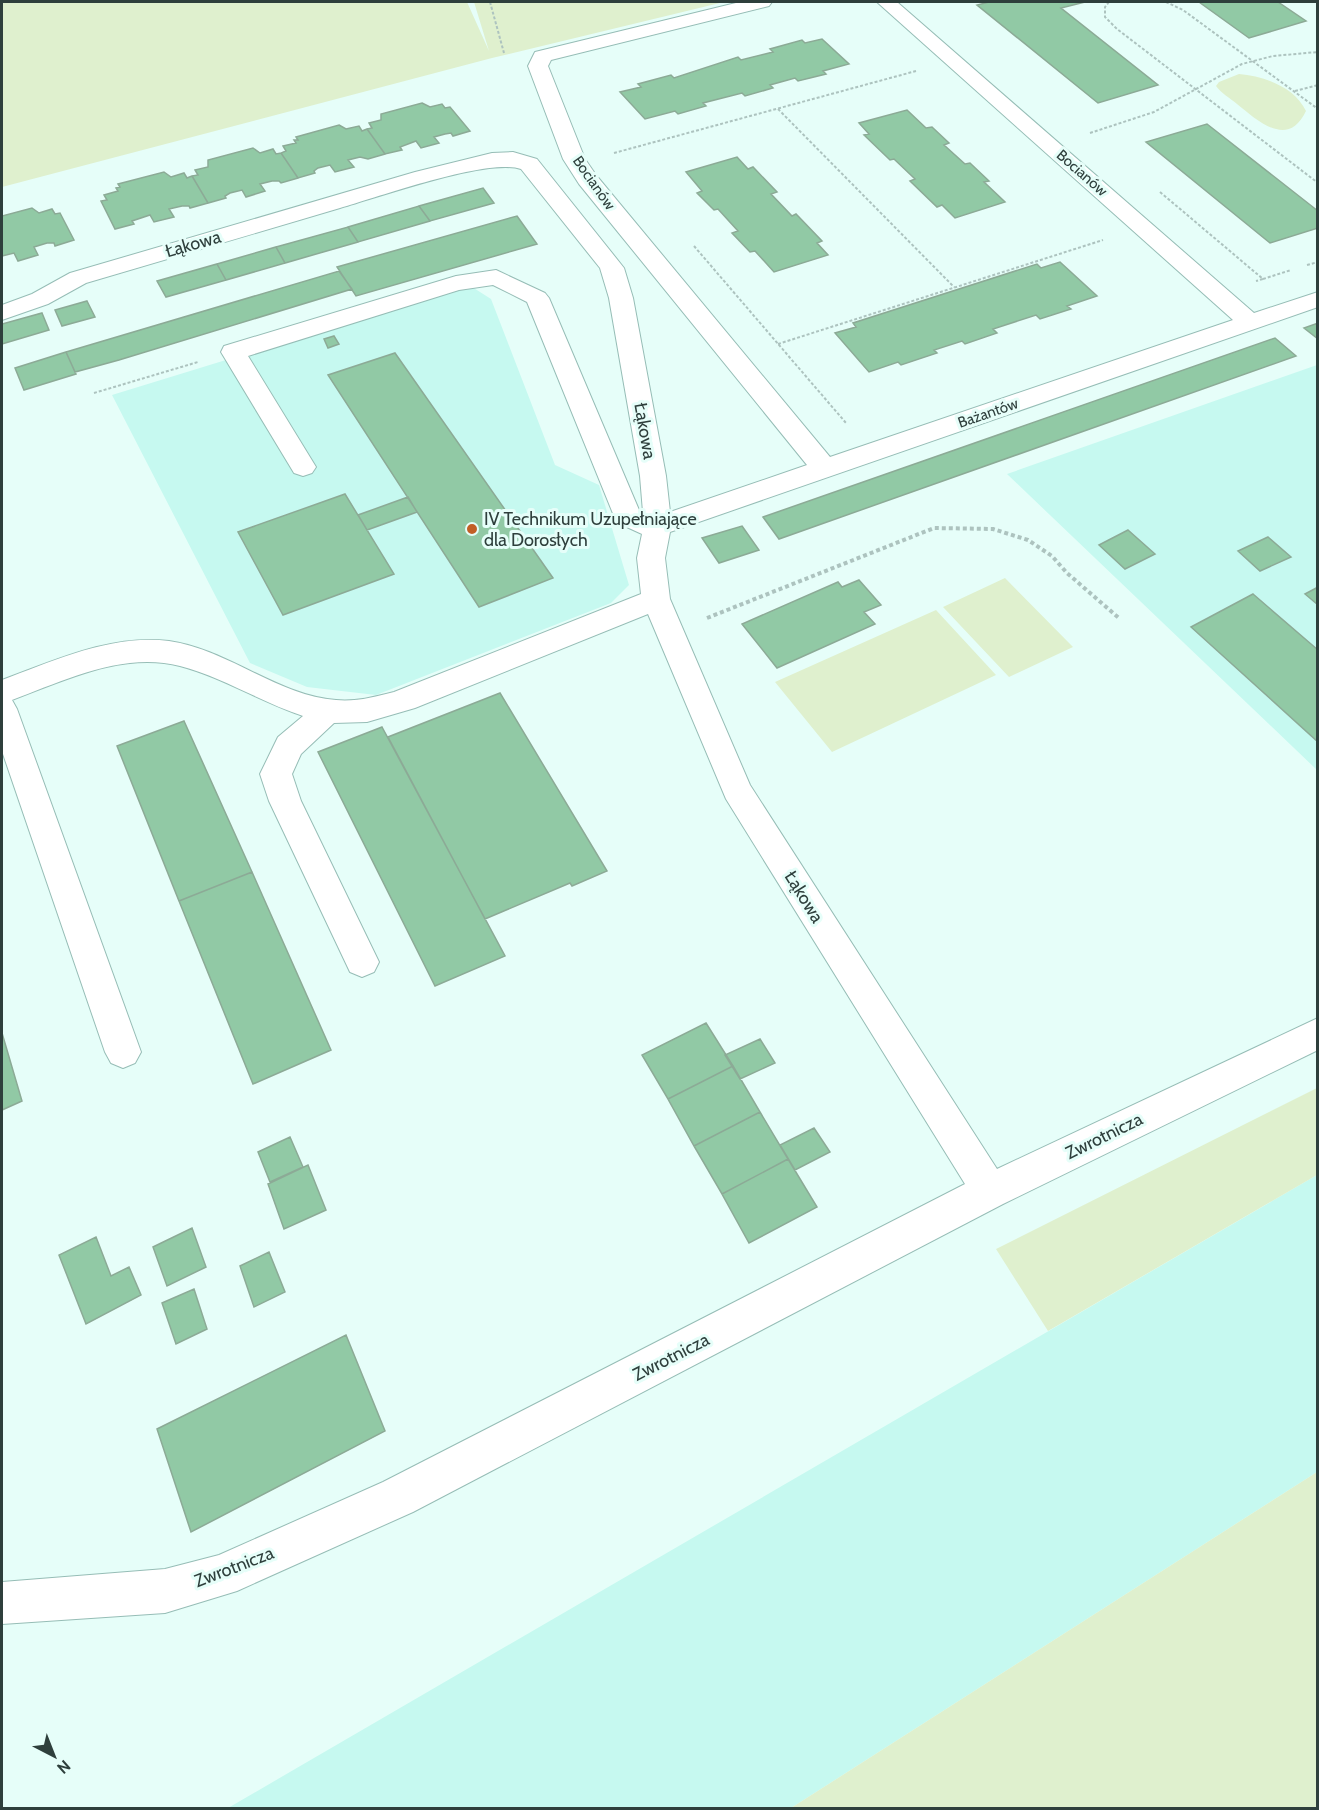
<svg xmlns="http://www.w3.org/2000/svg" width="1319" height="1810" font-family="Cabin,sans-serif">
<rect width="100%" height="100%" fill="#e6fef9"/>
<path fill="#c6f9f0" d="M469,285L491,299L555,465L599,485L629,585L611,603L376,695L307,687L250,663L112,395Z
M1317,365V770L1007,474Z
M1317,1175V1472L791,1808H228Z"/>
<path fill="#dff0ce" d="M2,2H467L489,51L474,2H724L492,58L2,187Z
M1239,74C1264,76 1295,87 1306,111C1288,149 1258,121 1237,104C1230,98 1221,93 1216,86L1219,82Z
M1005,578L1073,647L1009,677L943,607Z
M936,610L996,675L832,752L775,682Z
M1317,1088V1175L1048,1331L996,1249Z
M1317,1472V1808H791Z"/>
<path fill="#91c9a5" stroke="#8caa96" stroke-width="1.5" d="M989,2H1085L1061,8L1158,85L1098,103L977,5Z
M1199,2H1278L1306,21L1249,38Z
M822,39L849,64L823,71L826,74L798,81L795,78L770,85L773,88L745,96L742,93L703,103L706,106L678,114L675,111L645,119L620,92L641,87L638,84L671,75L674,78L738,57L741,60L773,52L770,49L802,40L805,43Z
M422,103L430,107L442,104L445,108L450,107L470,131L453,136L451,133L445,134L434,137L439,143L421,148L416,141L400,147L402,150L385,154L367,129L372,128L369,123L381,120V114Z
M907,110L926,128L932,127L949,143L944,145L965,164L970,163L989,181L984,182L1005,202L955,218L942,205L937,207L910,181L915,179L894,159L890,160L864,135L869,134L859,123Z
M1207,124L1318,211V228L1270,243L1146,142Z
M339,125L346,129L359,126L362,131L367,129L385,154L368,159L360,157L348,160L354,167L335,172L330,165L318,168L314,171L315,173L298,178L281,153L286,151L283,146L296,143L294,140H298L296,137Z
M253,148L260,153L273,149L276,154L281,153L298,178L281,183L279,181H272L260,184L265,191L246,197L242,190L230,193L225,196L226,198L208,203L192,176L198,175L195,170L208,167V160Z
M737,157L748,169L753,167L777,192L771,194L792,216L796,214L822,241L817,243L828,255L774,272L755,251L750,252L732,233L738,231L718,209L714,210L697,193L702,191L686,172Z
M164,172L171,177L184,173L187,178L192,176L208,203L190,208L189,206H182L169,209L174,217L154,222L150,215L132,221L134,224L115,229L101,201L107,200L104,195L118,191L116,188L120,187L118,184Z
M483,188L494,203L430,221L419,206Z
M419,206L430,221L358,242L348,227Z
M32,208L39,213L52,209L55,214L60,213L74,240L55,246L54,243H47L34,247L38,255L18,261L14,253L2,256V216Z
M517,216L537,244L356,296L337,267Z
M348,227L358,242L285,263L276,247Z
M276,247L285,263L226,280L217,264Z
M1060,262L1097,296L1067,306L1071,309L1040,319L1036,315L993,329L997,333L965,344L962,341L934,350L937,353L901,365L898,362L869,372L835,333L856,327L853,323L1037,264L1041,268Z
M217,264L226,280L166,297L157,281Z
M339,271L352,289L119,360L75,372L66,352Z
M87,301L95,317L62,326L55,310Z
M42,313L49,330L2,344V324Z
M1318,323V339L1304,328Z
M334,336L339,344L328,348L324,339Z
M1275,338L1296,356L779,539L763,517Z
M66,352L76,374L24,390L15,368Z
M395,353L553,578L479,607L328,375Z
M345,494L394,574L283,615L238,532Z
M408,497L417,512L367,530L358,515Z
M742,526L759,550L719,563L702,538Z
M1128,530L1155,554L1125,569L1099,545Z
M1268,537L1291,557L1260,571L1238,551Z
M859,580L881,605L864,612L875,624L777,668L742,624L838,582L842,587Z
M1318,587V605L1305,594Z
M1253,594L1318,650V742L1191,627Z
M500,693L607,871L572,886L570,883L485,919L388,737Z
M184,721L252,872L179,901L117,746Z
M382,727L505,956L435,986L318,752Z
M252,872L331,1050L253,1084L179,901Z
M706,1023L733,1066L668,1099L642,1055Z
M2,1033L22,1101L2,1110Z
M760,1039L775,1063L740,1079L725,1055Z
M733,1066L760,1112L694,1146L668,1099Z
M760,1112L788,1159L722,1194L694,1146Z
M814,1128L830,1152L795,1170L780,1145Z
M290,1137L303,1167L270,1182L258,1152Z
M788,1159L817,1207L749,1243L722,1194Z
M308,1165L326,1210L284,1229L268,1184Z
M192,1228L206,1267L167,1286L153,1247Z
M96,1237L111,1276L129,1267L141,1295L86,1324L59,1255Z
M269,1252L285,1292L254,1307L240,1266Z
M194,1289L207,1329L176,1344L162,1303Z
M346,1335L385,1431L191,1532L157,1429Z"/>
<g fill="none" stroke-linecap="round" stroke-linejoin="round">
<g stroke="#96bdb6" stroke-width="2">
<path id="minor" d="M740,2H772L769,6L551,60L548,66L585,159L596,175L830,457L1233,320L877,2H897L1254,313L1318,292V307L670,532L665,558L670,599L750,785L997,1169L1318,1018V1050L1003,1204L413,1512L237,1591L165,1613L2,1624V1582L165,1569L219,1555L383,1482L965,1184L726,799L648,614L415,708L367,722L334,723L301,754L292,774L301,801L379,962L374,972L362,977L350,972L269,801L260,774L278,737L303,716C261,702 222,677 180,666C123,651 63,681 12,700L17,709L141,1052L135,1063L123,1068L111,1063L105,1052L2,751V680C54,661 111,634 169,641C227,649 278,696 336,700C355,702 375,697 394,692L641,594L637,558L642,534L618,523L614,516L527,302L493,285L459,290L248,356L316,467L312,473L303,476L294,473L221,352L224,346L456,276L496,270L545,293L549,298L639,510L643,512L640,476L609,298L600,268L521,169C487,158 379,197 340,208C256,233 171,258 86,283L48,304L2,320V305L32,294L70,273L415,172L492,153L513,152L537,159L624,268L633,298L666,476L670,512L807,465L579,184L563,159L528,66L535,52Z"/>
</g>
<path stroke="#adc3bf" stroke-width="2" stroke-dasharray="3 2" stroke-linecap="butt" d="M490,2L504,53
M1109,2L1105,7V17L1117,29L1318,183
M1166,2L1183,10L1318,109
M1295,91L1318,85
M778,109L954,287
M1090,133L1154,112L1242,64L1273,56L1318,52
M614,153L916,71
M1160,192L1263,279L1256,281
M694,246L846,423
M1307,265L1318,262
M1263,279L1291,270
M778,344L1103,240
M94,393L198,362"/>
<path stroke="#adc3bf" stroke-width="4" stroke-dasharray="4 3" stroke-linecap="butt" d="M707,618L934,528L993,529L1028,540L1052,556L1067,573L1120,619"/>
<use href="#minor" fill="#fff" fill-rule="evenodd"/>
</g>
<circle fill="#c25f26" stroke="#e6fef9" stroke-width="2" cx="472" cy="529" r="6"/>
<g text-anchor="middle" stroke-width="6" stroke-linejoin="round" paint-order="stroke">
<g font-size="15" fill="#2e3f3c" stroke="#e6fef9">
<text transform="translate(1082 173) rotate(41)" y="5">Bocianów</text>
<text transform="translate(594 183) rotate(55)" y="5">Bocianów</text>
<text transform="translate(988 413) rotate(-19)" y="5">Bażantów</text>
</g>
<g font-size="18" fill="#2e3f3c" stroke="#e6fef9">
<text transform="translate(193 244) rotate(-16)" y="6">Łąkowa</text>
<text transform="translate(645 431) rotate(80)" y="6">Łąkowa</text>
<text transform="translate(804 897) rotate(58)" y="6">Łąkowa</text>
<text transform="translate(1104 1136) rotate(-26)" y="6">Zwrotnicza</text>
<text transform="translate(671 1357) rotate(-27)" y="6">Zwrotnicza</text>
<text transform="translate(234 1567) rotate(-21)" y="6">Zwrotnicza</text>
</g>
<g font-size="18" fill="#2e3f3c" stroke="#e6fef9" text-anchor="start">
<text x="484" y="525">IV Technikum Uzupełniające<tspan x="484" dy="21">dla Dorosłych</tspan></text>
</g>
</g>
<rect width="1319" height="1810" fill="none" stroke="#2e3f3c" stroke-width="6"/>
<g transform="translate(54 1756) rotate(138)" stroke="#e6fef9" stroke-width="4.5" paint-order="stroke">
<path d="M0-4.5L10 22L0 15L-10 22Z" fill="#2e3f3c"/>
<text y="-9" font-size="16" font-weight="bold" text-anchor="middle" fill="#2e3f3c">N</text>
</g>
</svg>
